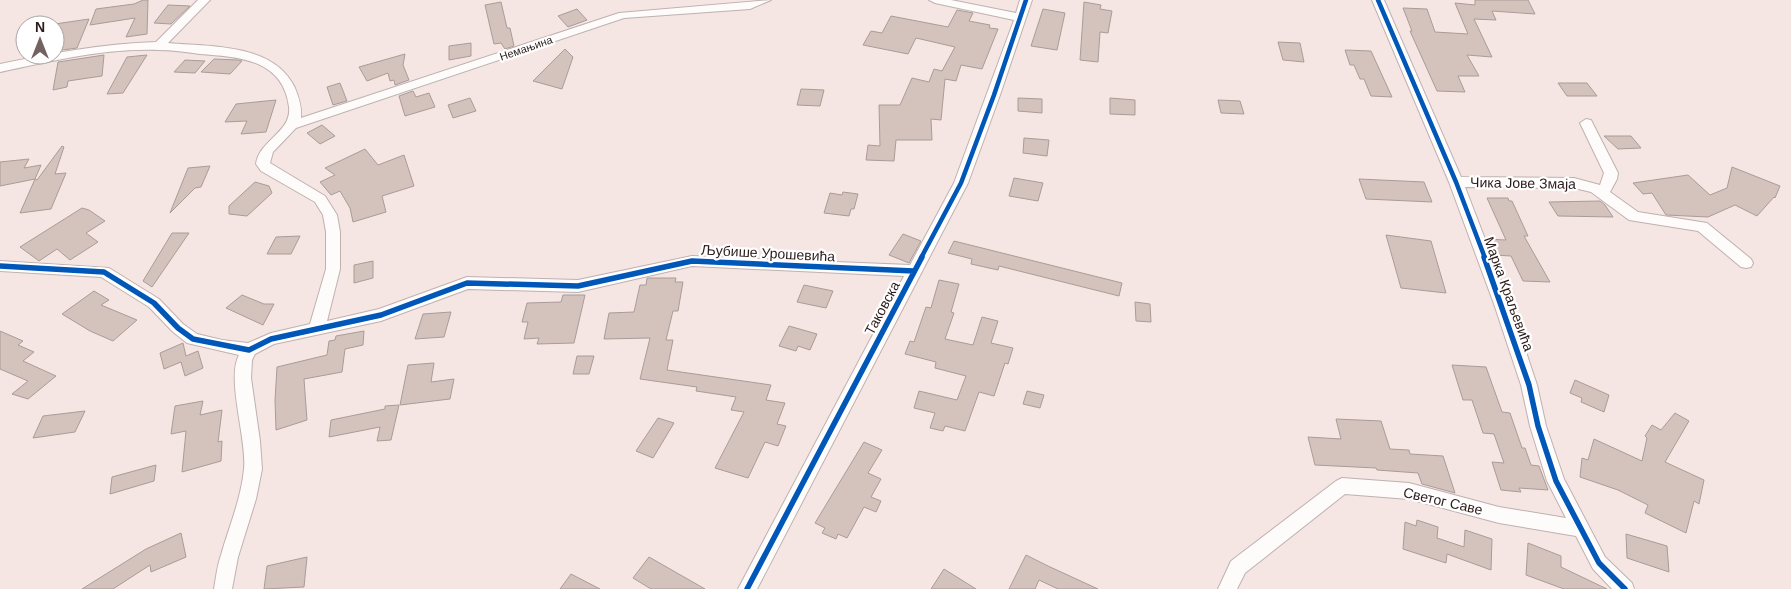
<svg xmlns="http://www.w3.org/2000/svg" width="1791" height="589" font-family="Helvetica,sans-serif">
<rect width="100%" height="100%" fill="#f5e6e4"/>
<path fill="#d4c2bc" stroke="#a99c98" d="M143,0H148L147,34L126,37L135,18L90,25L96,9L134,4Z
M1475,0H1528L1535,14L1492,11L1496,20L1474,19L1492,57L1467,55L1479,76H1458L1465,92L1437,91L1410,31H1412L1403,8L1427,9L1435,32L1468,34L1455,3L1475,5Z
M501,2L507,28H510L514,46L505,49L501,43L494,44L485,5Z
M1084,2L1101,5L1100,9L1112,11L1108,33L1100,32L1098,62L1080,60Z
M168,5L190,6L171,24L154,23Z
M577,9L587,20L568,27L558,16Z
M1043,9L1065,13L1057,50L1031,46Z
M957,10L973,13L969,21L990,25L989,28L998,29L982,69L961,65L956,81L945,79L941,120L931,119L932,140H896L894,161L866,160L868,145L880,146L879,105H900L912,78L929,82L934,69L942,71L955,47L916,38L908,54L863,45L871,31L882,33L891,16L948,27Z
M89,19L77,48L55,51V24Z
M1278,42L1300,43L1304,62L1283,60Z
M471,43V56L449,60V46Z
M565,49L573,57L562,89L533,81Z
M1345,50L1371,51L1392,97L1371,96L1364,79H1360L1354,65H1350Z
M405,54L403,65L409,80L395,85L394,80L390,81L388,73L367,81L359,67Z
M104,55L102,76L68,81L67,87L53,90L58,62Z
M147,55L123,93L107,94L127,57Z
M214,59L238,60L242,61L230,74L201,72Z
M185,60L205,61L195,73L174,72Z
M340,83L347,101L333,105L327,87Z
M1558,83H1587L1597,96H1567Z
M801,89L824,90L820,106L797,105Z
M413,91L416,97L429,93L435,107L405,116L399,96Z
M470,98L476,111L453,118L448,105Z
M1018,98L1042,99V113L1018,111Z
M1110,98L1135,100V115L1110,114Z
M276,100L266,132L241,134L247,121L225,122L236,104Z
M1218,100L1240,101L1244,114L1221,113Z
M322,125L335,136L320,144L307,133Z
M1604,136H1631L1641,148L1618,149Z
M1024,138L1049,140L1047,156L1023,153Z
M62,146L64,147L55,174L66,173L51,209L20,213L35,179L37,180Z
M365,149L378,165L404,155L414,186L382,196L386,212L353,222L350,208L340,191L331,195L320,182L335,175L325,168Z
M29,159L24,168L41,165L35,179L0,186V162Z
M210,166L201,187L195,188L170,213L188,168Z
M1732,167L1780,186L1775,198L1774,197L1757,216L1735,205L1708,217L1666,215L1652,193L1643,194L1633,183L1688,175L1710,195L1727,188Z
M1014,178L1043,183L1038,201L1009,196Z
M1359,179L1424,182L1432,202L1366,199Z
M255,182L269,186L272,193L247,216L229,214V206Z
M843,192L858,194L854,209H851L849,216L824,213L830,193L842,195Z
M1487,198H1508L1509,201H1512L1528,236H1524L1550,282L1523,281L1511,256L1494,255L1487,239L1506,240Z
M1600,201L1605,205L1613,217L1558,216L1549,202Z
M82,208L89,210L105,221L86,233L98,242L70,260L57,249L39,261L20,247Z
M172,233H189L152,287L143,281Z
M903,234L921,241L909,263L889,255Z
M1386,235L1431,241L1446,293L1401,288Z
M300,236L291,254H267L276,237Z
M954,241L1122,283L1119,296L999,266L998,270L971,264L972,259L948,253Z
M373,261V278L354,283V265Z
M647,278H676L675,282H683L678,311H673L666,340H673L667,370L771,385L766,400L785,403L777,424L786,426L778,446L765,442L748,478L715,468L744,412L731,410L736,397L696,391L697,387L640,379L650,338L604,339L609,313L634,312L640,285H646Z
M939,280L959,284L951,312L954,313L945,339L973,345L982,317L998,321L991,343L1013,348L1008,364L1005,363L994,396L979,392L965,431L945,426L943,431L930,428L935,413L914,408L919,391L957,400L966,376L935,368L936,362L905,354L910,341L914,342L926,307L931,308Z
M804,285L833,291L826,308L797,302Z
M94,291L109,300L101,305L137,320L113,341L90,331L62,314Z
M242,295L264,304H274L263,325L226,308Z
M563,295H585L574,343L537,344L539,338L524,339L528,322H522L527,303L561,302Z
M1135,302L1150,304L1151,322L1136,321Z
M451,312L444,337L415,339L423,314Z
M789,326L817,334L810,350L798,346L796,351L779,346Z
M0,331L23,341L18,345L34,352L23,361L56,376L28,399L12,394L28,381L0,369Z
M364,331L363,345L345,349L342,372L304,379L307,420L276,430L275,400L277,367L327,355L329,341L335,340L336,336Z
M183,343L186,356L198,351L203,368L185,376L181,362L164,369L160,353Z
M577,356H594L589,374H573Z
M434,363L431,382L454,379L450,399L400,405L408,365Z
M1452,365L1486,367L1502,412L1510,413L1522,448H1525L1531,465L1539,466L1548,490L1519,488L1521,492L1501,490L1492,462L1504,463L1494,434L1483,433L1472,400H1463Z
M1575,380L1609,395L1604,412L1581,402L1582,398L1570,393Z
M1027,391L1044,395L1040,408L1023,404Z
M203,401L200,415L222,410L218,442L222,441L221,461L182,472L186,431L171,434L175,406Z
M399,405L391,440L377,441L380,427L329,437L331,420L385,409V406Z
M85,411L75,432L33,438L43,416Z
M1675,413L1689,421L1665,462L1704,480L1699,504L1694,501L1686,533L1645,513L1648,505L1618,490L1580,477L1582,458L1588,460L1594,439L1642,461L1647,438L1645,436L1652,425L1661,430Z
M658,418L674,423L653,458L636,451Z
M1336,419L1381,421L1390,449L1409,450L1410,454L1443,456L1455,493L1422,484L1418,473L1377,470L1376,468L1315,465L1308,437L1341,439Z
M864,442L882,450L868,473L881,479L871,497L881,501L876,512L864,507L847,538L838,534L836,539L822,533L825,528L815,523Z
M156,465L154,481L110,494L112,477Z
M1417,520L1438,527L1437,538L1464,547L1465,530L1492,539L1491,570L1447,554L1446,563L1403,549L1405,522L1416,526Z
M181,533L186,557L151,572L150,565L113,589H82L146,549Z
M1626,534L1667,546L1669,572L1627,558Z
M1528,543L1561,556V567L1607,589H1564L1526,575Z
M1026,555L1048,566L1098,589H1058L1039,580L1035,589H1009Z
M307,557L304,587L264,589L267,566Z
M649,557L705,589H651L633,578Z
M944,569L976,589H931Z
M571,574L600,589H560Z"/>
<g fill="none" stroke-linecap="round" stroke-linejoin="round">
<g stroke="#bfb1af" stroke-width="2">
<path id="minor" d="M198,0H210L168,43C211,47 274,43 295,88C299,98 302,107 301,118L619,13L771,0L750,9L624,18L296,128L273,152L270,163L325,196L337,215L340,232V269L327,321L379,309L467,277L578,280L692,256L910,265L954,183L1014,20L935,3L929,0H951L1016,13L1020,0H1032L1000,95L968,183L757,589H738L904,276L692,266L578,292L468,289L381,321L274,344L255,354L252,360L251,378L260,441L262,469L256,499L238,557L232,589H214C216,578 217,566 221,555C229,527 241,499 244,469C247,439 226,379 239,355L187,343L173,332L149,307L101,277L0,271V261L109,268L159,299L183,324L197,334L222,340L248,343L271,333L310,324L326,269V232L323,215L315,202L261,171L256,164C259,140 292,132 289,107C283,59 239,57 200,54C186,52 172,50 158,50C105,48 52,61 0,72V64C52,53 101,44 156,42Z
M1372,0H1384L1461,177L1574,178L1600,185L1604,173L1580,123L1586,119L1591,120L1618,173L1617,179L1610,192L1638,212L1707,223L1751,259L1753,263L1751,267L1746,268L1741,267L1698,231L1629,220L1591,192L1574,188L1465,187L1510,304L1537,385L1546,426L1564,479L1605,557L1632,583L1634,589H1612L1593,569L1576,536L1499,523L1409,499L1345,494L1245,573L1237,589H1218L1231,561L1336,481L1342,478L1409,483L1499,507L1566,518L1547,481L1530,426L1521,385L1494,304L1449,182Z"/>
</g>
<use href="#minor" fill="#fefbfb" fill-rule="evenodd"/>
<g stroke="#fff" stroke-width="7">
<path id="cycleway-far1" d="M1378,0L1456,182L1485,258
M921,258L961,183L994,95L1026,0"/>
</g>
<g stroke="#fff" stroke-width="9">
<path id="cycleway" d="M1484,257L1529,385L1538,426L1556,481L1599,563L1625,589
M0,266L104,272L154,303L178,328L193,339L249,350L271,339L381,315L467,283L578,286L692,261L914,271
M747,589L922,257"/>
</g>
<use href="#cycleway-far1" stroke="#0057b8" stroke-width="4.5"/>
<use href="#cycleway" stroke="#0057b8" stroke-width="5.5"/>
</g>
<g text-anchor="middle" stroke-width="4.5" stroke-linejoin="round" paint-order="stroke">
<g font-size="11" fill="#2b1b1a" stroke="#fff">
<text transform="translate(526 48) rotate(-19)" y="4">Немањина</text>
</g>
<g font-size="14" fill="#2b1b1a" stroke="#fff">
<text transform="translate(1523 183) rotate(1)" y="5">Чика Јове Змаја</text>
<text transform="translate(768 253) rotate(3)" y="5">Љубише Урошевића</text>
<text transform="translate(1509 294) rotate(70)" y="5">Марка Краљевића</text>
<text transform="translate(882 308) rotate(-62)" y="5">Таковска</text>
<text transform="translate(1443 501) rotate(13)" y="5">Светог Саве</text>
</g>
</g>
<g transform="translate(40 40)"><circle r="24" fill="#ffffff" stroke="#aaa4a3"/>
<path d="M0-4L9 19L0 12L-9 19Z" fill="#726261"/>
<text y="-8" font-size="14" font-weight="bold" text-anchor="middle" fill="#2b1b1a">N</text>
</g>
</svg>
